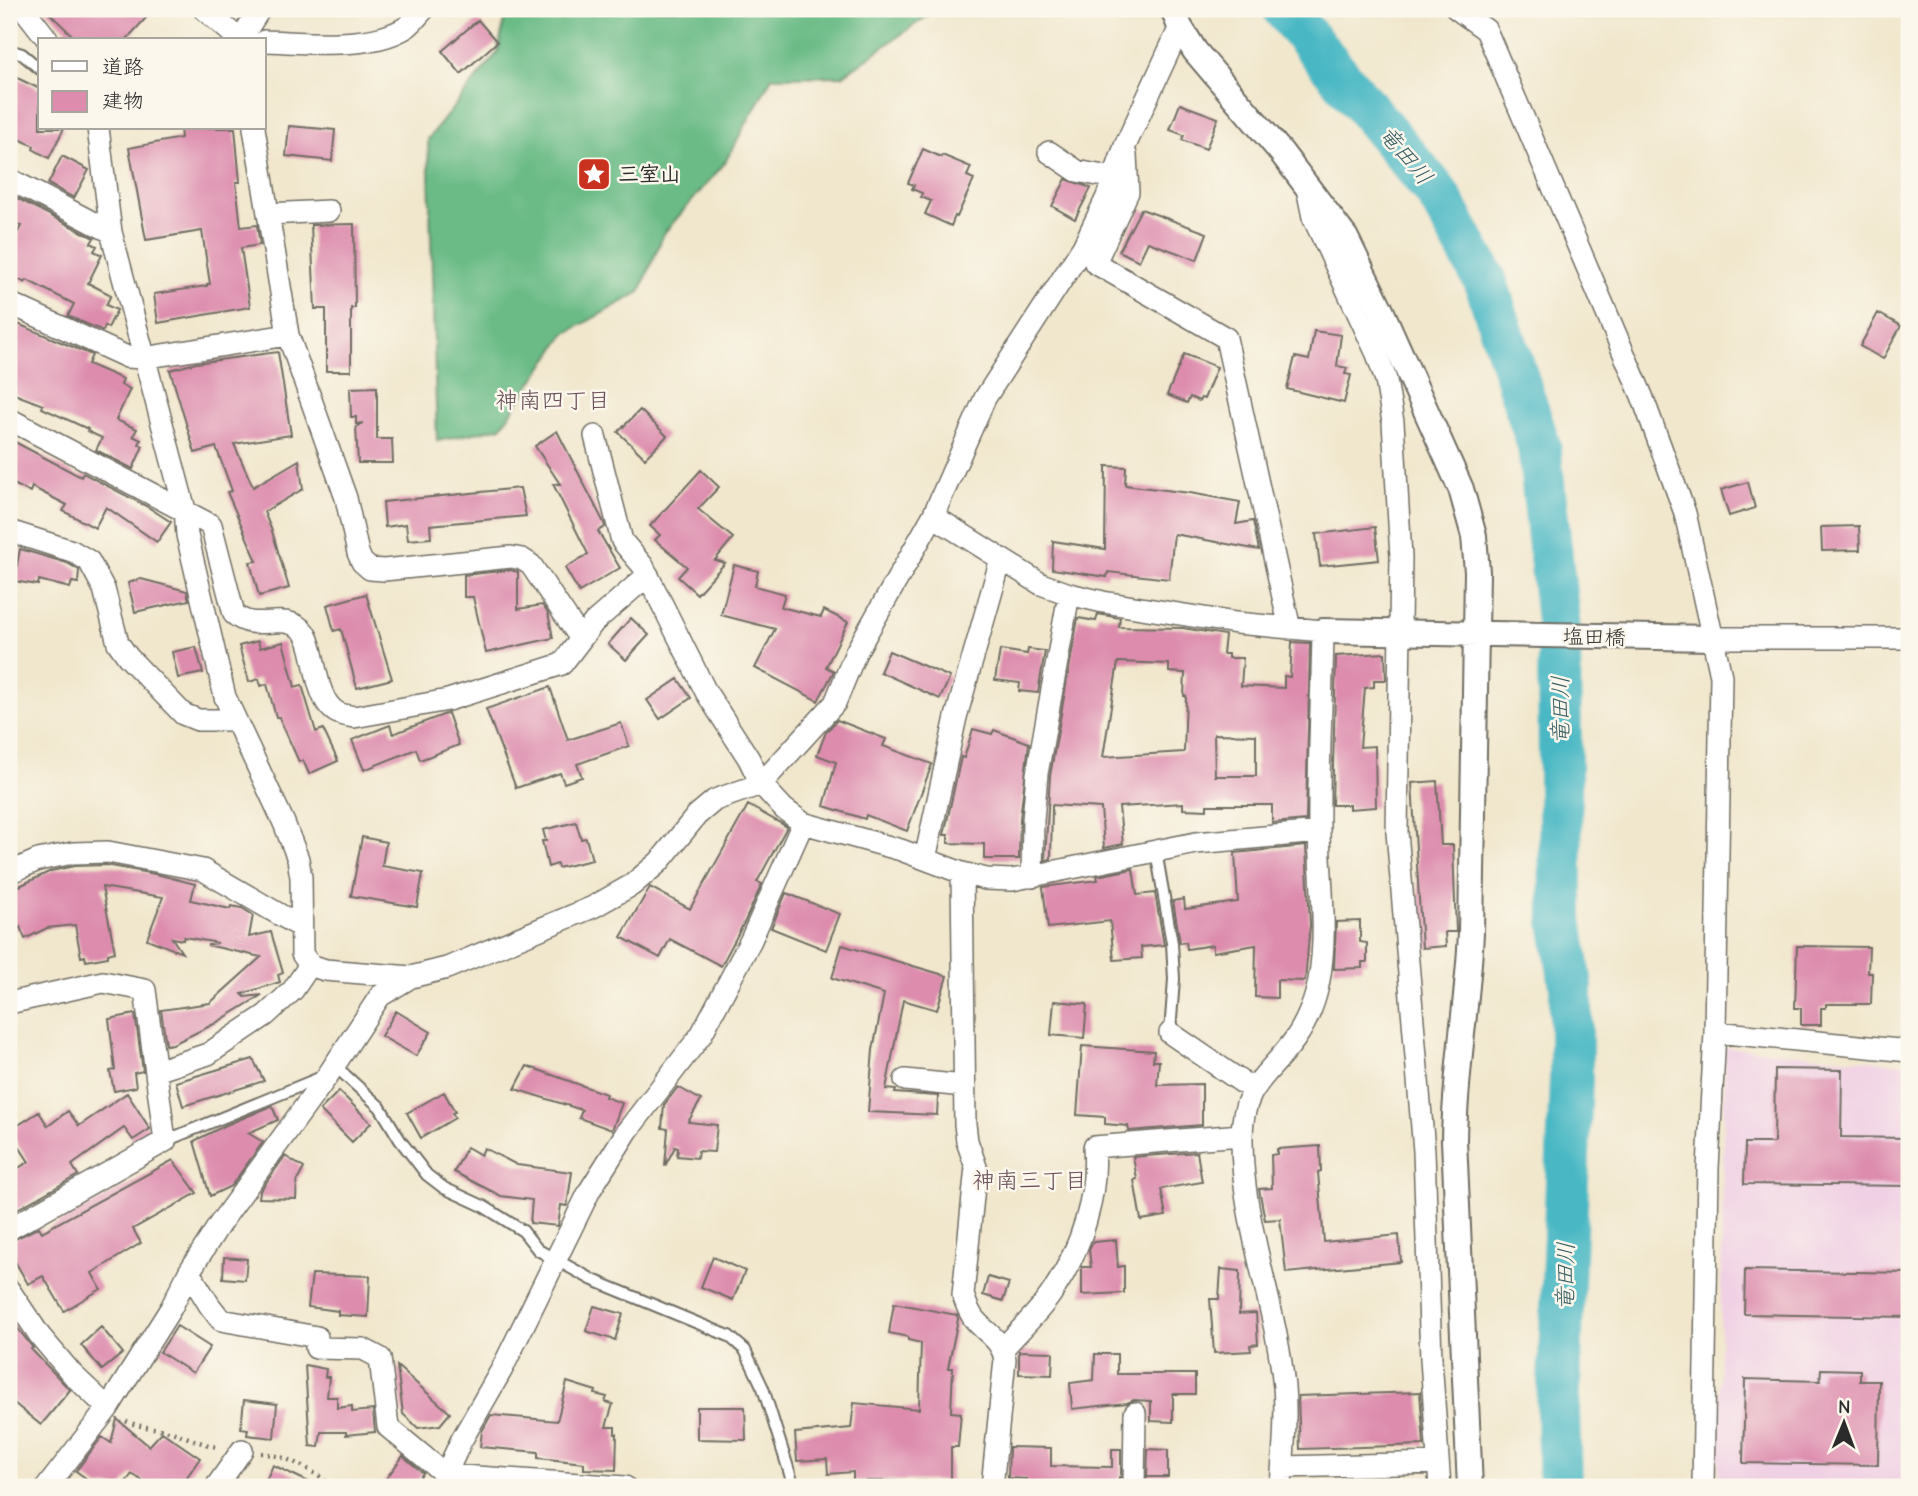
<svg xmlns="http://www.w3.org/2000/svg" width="1918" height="1496" font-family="'Comic Neue','Klee One',sans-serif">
<rect width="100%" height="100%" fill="#fbf7ec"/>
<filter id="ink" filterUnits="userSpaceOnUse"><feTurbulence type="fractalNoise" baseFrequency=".0143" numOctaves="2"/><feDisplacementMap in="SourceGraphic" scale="14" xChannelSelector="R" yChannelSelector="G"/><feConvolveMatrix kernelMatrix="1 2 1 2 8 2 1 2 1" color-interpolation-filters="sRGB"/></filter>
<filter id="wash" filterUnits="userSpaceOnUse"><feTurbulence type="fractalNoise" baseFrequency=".00686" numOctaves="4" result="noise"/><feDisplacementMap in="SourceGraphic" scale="28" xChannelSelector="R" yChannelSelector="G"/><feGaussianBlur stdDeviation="1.57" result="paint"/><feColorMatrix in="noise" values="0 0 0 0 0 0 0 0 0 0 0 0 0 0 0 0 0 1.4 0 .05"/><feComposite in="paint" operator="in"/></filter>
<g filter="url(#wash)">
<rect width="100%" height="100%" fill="#f1e7cd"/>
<path fill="#f0d0e4" d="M1725,1047L1909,1064V1487H1718Z"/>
<path fill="#6abb86" stroke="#4a7358" stroke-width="2" d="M506,9H937L842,76L772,77L724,164L664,233L640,292L565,334L501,427L437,441L428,139L498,52Z"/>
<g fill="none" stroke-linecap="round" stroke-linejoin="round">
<path stroke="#4ab8c4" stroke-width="44" d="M1284,9L1437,193L1485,280L1539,446L1559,630L1561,920L1571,986V1079L1558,1411L1560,1487"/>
</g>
<g id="blocks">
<path fill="#dd8cad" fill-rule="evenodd" d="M45,9H154L126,40H77Z
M478,20L497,42L461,74L442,51Z
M9,74L40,89V128H64L49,158L33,149L34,146L9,134Z
M1180,104L1218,118L1206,149L1182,140L1184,135L1170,130Z
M289,126L335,130L332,161L286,156Z
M180,128H235L240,182H236L241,227L257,225L260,245L241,248L250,307L158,323L154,294L207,286V284H210L202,231L146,240L129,148L181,138Z
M923,149L941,157L942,155L971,167L967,176L974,179L957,217L955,216L951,226L925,214L931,201L921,197L922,193L912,189L914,185L908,183Z
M62,156L89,170L74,198L48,184Z
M1066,179L1091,188L1075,219L1052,206Z
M9,194L94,238L91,243L97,246L94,251L102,255L88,283L111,295L106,305L117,310L108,328L105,326L103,331L68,316L74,304L27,280L25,283L9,274V248L21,226L9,220Z
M1141,209L1207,233L1197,260L1148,242L1139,261L1119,251Z
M354,224L355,308H351V371H326V309H315L311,225Z
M1878,313L1901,326L1883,359L1860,346Z
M18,324L92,355L88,364L123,379L121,385L130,389L116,420L137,429L133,436L141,440L139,444L143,446L133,469L96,450L102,438L87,431L88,429L42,408L43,405L9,392V343Z
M1314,331L1341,335L1337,366L1347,368L1345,374L1351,375L1344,403L1287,389L1295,357L1309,360Z
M278,352L291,435L234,444L253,487L299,460L303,489L264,512L272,531L289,588L259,596L250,562L257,561L227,492L232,491L216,447L195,453L170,370L196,363Z
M1184,354L1217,367L1204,399L1201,398L1199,401L1190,397L1187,403L1167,395Z
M377,387V439H392L393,463H358L356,427L363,423L356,424V417H351L350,388Z
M640,410L667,436L645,458L618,432Z
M557,431L604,523L605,527L598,531L620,568L579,592L565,568L588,554L553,484H560L535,446Z
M15,442L81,477L83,473L148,507L171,522L157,542L106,507L95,528L63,511L67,505L32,487L30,492L9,482V454Z
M1106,466L1126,467L1125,485L1190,493L1240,502L1236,524L1253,521L1259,550L1174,534L1169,579L1108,572L1107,577L1052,569L1053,541L1105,549Z
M701,470L719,487L698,509L733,538L715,560L725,563L697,594L678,577L687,567L655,540L660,535L650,526Z
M1748,482L1755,508L1729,516L1721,490Z
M520,488L526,516L430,525L431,538L408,540L406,524L385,527L383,502Z
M1859,526L1860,550L1822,551L1821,527Z
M1375,527L1379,560L1320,566L1316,534Z
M20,549L67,563L79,570L78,583L72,582L70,588L39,580L38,585L14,581Z
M734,565L758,571L755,586L785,594L781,607L821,617L824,610L848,622L826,667L834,671L818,701L755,668L775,629L721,615Z
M510,570L518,572V609L542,605L548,613L553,638L486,653L473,597H464V575Z
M141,579L187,591L189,600L135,612L128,583Z
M366,594L392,679L357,688L341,629L334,631L327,605Z
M1098,614L1120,618L1119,627L1183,628L1225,635L1223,654H1228V658H1243L1241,686L1284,688V676L1290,677L1292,642L1310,643L1306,820L1272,823V805H1207V810L1183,809V803L1119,807L1123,844L1104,848L1101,808L1052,805L1051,859L1045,860L1050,776L1078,618L1096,621ZM1118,662L1169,664V672L1185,673L1184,696H1186L1184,752L1103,757ZM1214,734L1256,735V776H1215Z
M631,618L649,635L626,660L608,644Z
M258,641L260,648L283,642L295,687L302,685L316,732L323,729L338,761L309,774L303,760L299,762L279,717H276L267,684L261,686L259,679L249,682L239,646Z
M196,647L203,673L178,678L172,652Z
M1028,649L1045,651L1038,693L1019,691L1020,683L995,680L1000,650L1027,654Z
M889,651L950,677L940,699L880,672Z
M1385,653L1386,680H1374V687L1365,688L1360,747L1375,746L1376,807L1349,809V805H1332L1336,656Z
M678,679L691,698L660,719L647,700Z
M550,687L568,740L621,723L629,746L577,764L582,777L564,783L560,773L516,788L486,709Z
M448,713L459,745L420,760L416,749L364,770L352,740L390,725L393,734Z
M837,720L886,739L883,746L932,764L907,831L866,815L865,819L824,806L836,762L817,755L826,732Z
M973,729L992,734L994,730L1029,743L1020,819L1019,859H984V844L948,843V835H944L961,757L964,758Z
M1437,781L1441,845H1453L1456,932H1445L1446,946L1422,948L1412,783Z
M748,805L787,827L757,882L762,884L745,921L721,966L670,939L660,958L621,937L650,887L690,909Z
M576,822L581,839L586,838L592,860L558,868L557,864L548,867L542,841H546L543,830Z
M362,837L386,842L382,866L423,873L417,907L351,896Z
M1306,846L1310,925L1305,981L1277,980V998L1255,997L1256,945L1213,952V945L1187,949L1186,942L1180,943L1173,901L1184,899L1185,909L1238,902L1235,853Z
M74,866L106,865L160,875L195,884L191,900L230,909L231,906L242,908L253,915L249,937L271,932L283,973L278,975L280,982L242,994L245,997L262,995L214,1024L173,1044L166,1045L161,1010L210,1003L261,957L207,945L218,943L184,937L183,940L172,938L182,953L147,939L163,897L102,887L115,952L108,954V957L86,961L85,956L81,957L75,925L47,928L25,939L20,927L9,933V891L51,871Z
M1133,869L1137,895L1155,893L1164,945L1141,947L1142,958L1114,960L1110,921L1048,928L1043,887L1098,880L1097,876Z
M786,893L840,914L826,950L771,928Z
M1360,921V942L1367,943V962H1362V968L1334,969L1336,922Z
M842,945L947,976L937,1010L903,1000L886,1089L896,1090L895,1093L938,1096L937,1115L868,1112L873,1050L884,994L832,978Z
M1797,946L1869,947L1868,973H1872L1871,1004H1826V1008H1821V1025H1801V1008H1795Z
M1054,1001L1087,1004L1084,1038L1051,1035Z
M396,1011L431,1032L416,1056L381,1036Z
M135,1014L143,1071L134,1073L136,1087L114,1091L110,1071L115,1070L109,1019Z
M1082,1046L1154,1051L1153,1061H1159L1157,1085L1202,1084V1125L1129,1131L1128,1126L1105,1124V1117L1077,1115Z
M253,1059L264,1081L183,1106L176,1082Z
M527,1066L606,1094L605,1097L622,1103L612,1130L579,1118L582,1110L515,1089Z
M1775,1069L1842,1070L1841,1137L1908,1138L1909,1186L1744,1184L1745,1143H1774Z
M678,1087L701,1100L688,1122L717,1125L714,1152L698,1151L697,1158L677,1156L678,1148L675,1147L665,1166L668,1129L662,1128L664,1105Z
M339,1091L371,1123L352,1142L320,1110Z
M444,1092L455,1112L452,1113L455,1118L421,1138L407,1113Z
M127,1093L150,1129L133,1140L124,1128L72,1165L78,1175L12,1212L9,1207V1173L29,1162L9,1131L39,1112L48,1126L68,1111L79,1126Z
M272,1106L278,1120L248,1133L263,1142L231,1186L210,1196L194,1141L226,1125Z
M1320,1146L1321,1171L1318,1172L1324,1242L1399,1235L1401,1262L1286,1273L1280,1219L1265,1220L1259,1189L1272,1188L1271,1155L1277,1154V1149Z
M467,1147L481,1155L484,1148L517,1165L572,1172L567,1206L561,1205L558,1226L530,1223L532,1200L501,1196L454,1172Z
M1197,1152L1202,1182L1161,1189L1166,1216L1141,1220L1134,1180L1137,1179L1133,1157Z
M285,1156L304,1168L297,1181L296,1199L259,1198L260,1191Z
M173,1160L197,1193L133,1229L141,1243L92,1273L101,1289L64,1311L43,1276L28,1284L9,1251V1242L39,1227L42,1232Z
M1116,1240L1118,1267L1124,1266V1293L1082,1295V1267H1091L1089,1250L1093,1242Z
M224,1257L247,1259L245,1280L223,1278Z
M713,1257L745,1271L733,1300L701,1287Z
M1221,1269L1240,1271L1239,1314L1256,1313L1258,1344L1250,1345L1251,1351L1214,1353L1210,1299H1219Z
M1745,1270L1909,1273V1317L1744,1314Z
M312,1274L370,1276L368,1317L338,1315V1311L308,1307Z
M988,1277L1009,1283L1003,1301L983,1295Z
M894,1303L957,1315L958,1319L948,1368H953L951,1412L961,1413L958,1447H951V1481H853V1472L828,1474L827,1459L797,1461L795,1433L851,1428L854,1403L919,1409L921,1343L908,1340V1337L889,1333Z
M594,1306L623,1314L615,1340L586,1331Z
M9,1317L33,1348L31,1349L70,1390L41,1425L9,1399Z
M177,1326L210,1347L193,1373L160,1352Z
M101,1327L123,1353L102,1370L81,1345Z
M1019,1351L1053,1352L1052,1375L1019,1374Z
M1095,1354H1117V1374H1195V1394H1173V1422L1151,1421V1401L1134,1400L1127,1403L1072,1409L1070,1383L1094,1380Z
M305,1365L326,1369L325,1377H329L327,1397H337V1408L352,1406V1412L373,1410L375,1432L346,1435V1432H321L319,1447L310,1446Z
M397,1366L450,1413L440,1425L418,1428L403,1414Z
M1821,1369L1860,1370V1381H1879L1878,1465L1743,1463L1745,1379L1820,1381Z
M567,1382L596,1391L595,1394L607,1397L605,1402L613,1404L606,1427H615V1434H617L616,1470L584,1469V1463L538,1458V1452L480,1447L482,1431L491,1415L557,1421Z
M1420,1392L1424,1445L1300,1449L1298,1396Z
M244,1400L277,1404L274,1438L247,1435L248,1429L241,1428Z
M697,1407H745L746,1440L697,1439Z
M117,1419L149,1446L162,1432L200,1458L180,1487H152L132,1474L122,1487H98L76,1471L102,1437L111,1443Z
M1009,1447L1051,1448V1466L1112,1467V1449H1121V1477H1119L1118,1487L1026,1486V1479L1008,1478Z
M1148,1449L1168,1450V1477H1147Z
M403,1456L423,1473L413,1487H380Z
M273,1465L319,1487H263Z"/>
</g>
</g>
<g filter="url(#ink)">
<use href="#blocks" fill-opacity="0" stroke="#706d64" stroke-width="2"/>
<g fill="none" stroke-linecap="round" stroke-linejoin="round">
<g stroke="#706d64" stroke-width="14">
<path id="service" d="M9,50L22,54L40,69
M1156,851L1172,943L1174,979L1170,1033
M334,1065L380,1107L400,1140L427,1175L444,1188L483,1206L523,1231L538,1250L593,1280L729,1336L745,1350L763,1388L794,1487
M165,1141L322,1077"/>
</g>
<g stroke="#706d64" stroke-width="24">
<path id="minor" d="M24,9L48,40
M204,9L240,40
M1457,9L1486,30L1642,396L1685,513L1721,676L1715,1032L1708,1168L1703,1487
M240,40L260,9
M264,41C305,42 369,50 405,28C412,24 418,15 424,9
M98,128L111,232L185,510L187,535L225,697L284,823L298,859L301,877L302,954L310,965L325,970L411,977
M254,128L288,335L346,498L358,553L362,562L370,569L384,570L511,557L522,559L531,565L581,639
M1049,152L1077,171L1114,178
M1126,155L1128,192L1095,263L1226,338L1290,629
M9,179L111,232
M1307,188L1313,217L1377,354L1386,380L1393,422L1401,557L1397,832L1424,1151L1431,1359L1440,1487
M268,214L329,211
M9,303L127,357L143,358L288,335
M9,419L211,525L234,614C255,633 282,612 301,629C307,634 309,642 311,649C316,668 319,704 338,713C342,715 349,716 354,717L448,700L562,664L594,622L648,575
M595,436L622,541L643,566L706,692L749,759L761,784L784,809L803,823L901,850L962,873L986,879L1012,880L1196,843L1319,832
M933,516L1041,584L1069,594L1103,602L1236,623L1323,631C1322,698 1318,766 1319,832C1320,882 1328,931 1319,980C1316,999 1307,1022 1295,1039C1269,1076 1242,1084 1242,1137C1241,1222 1276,1303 1284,1387C1287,1420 1283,1454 1281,1487
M9,531L72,551L89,561L104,589L118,643L128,657L183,714L198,720H235
M1713,638H1909
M925,859L956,717L1001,559
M9,873L38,860L73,853L108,852L203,870L301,927
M962,873L965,1124L967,1141L976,1167L963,1295C966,1304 969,1313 975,1320C987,1334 1001,1339 1005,1359L992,1487
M1032,877L1033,820L1037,774L1069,594
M9,1003L103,982L145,990L165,1141L9,1229
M1715,1032L1909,1051
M1170,1033L1252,1089
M156,1071L208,1054L266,1015L293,990L310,965
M905,1080L964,1086
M189,1272L210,1306L221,1320L317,1337L316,1348L363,1349L380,1358L388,1427L446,1475L625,1487
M9,1290L40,1336L73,1375L108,1408
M1003,1349C1019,1330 1040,1312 1053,1291C1081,1249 1098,1197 1094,1147L1241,1135
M1283,1467L1438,1463
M47,1487L108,1408L171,1308L189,1272L221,1222L328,1075L380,996L411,977L447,968L593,907L632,885L659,862L697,815L715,800L761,784L835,703L856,652L933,516L985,398L1083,247L1107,197L1125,146L1180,27
M216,1487L242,1450
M440,1487L461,1441L502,1369L590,1190L628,1130L701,1035L751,940L803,823
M1134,1487L1135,1413"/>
</g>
<g stroke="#706d64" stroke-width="28">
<path id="tertiary" d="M1173,9L1180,27L1195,51L1281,152L1346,238L1380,308L1461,489L1474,536L1477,572L1471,932C1468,1002 1455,1070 1454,1140L1470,1487
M1323,631L1713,638"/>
</g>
<path stroke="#706d64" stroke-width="4.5" stroke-dasharray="2 5" stroke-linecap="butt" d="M126,1421C138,1427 150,1427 164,1430C182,1434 199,1444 218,1447
M261,1453C286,1456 304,1466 325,1480L321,1487"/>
<use href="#service" stroke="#fff" stroke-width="10"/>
<use href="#minor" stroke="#fff" stroke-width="21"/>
<use href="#tertiary" stroke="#fff" stroke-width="24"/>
</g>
</g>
<defs>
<g id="sight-square" transform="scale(1.75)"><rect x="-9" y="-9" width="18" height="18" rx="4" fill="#c8321e" stroke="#fbf7ec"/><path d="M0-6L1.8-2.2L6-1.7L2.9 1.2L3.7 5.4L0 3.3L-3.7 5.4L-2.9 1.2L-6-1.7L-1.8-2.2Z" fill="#fff"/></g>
</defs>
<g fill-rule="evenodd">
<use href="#sight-square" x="594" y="174"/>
</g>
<g text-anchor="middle" stroke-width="5" stroke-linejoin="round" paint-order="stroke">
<g font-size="21" font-weight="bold" fill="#2b2b2b" stroke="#fbf7ec" text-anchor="start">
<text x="618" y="181">三室山</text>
</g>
<g font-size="21" fill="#2b2b2b" stroke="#fbf7ec">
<text transform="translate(1594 637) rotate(1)" y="7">塩田橋</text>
</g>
<g font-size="23" font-style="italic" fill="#365c61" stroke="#fbf7ec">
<text transform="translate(1406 155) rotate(50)" y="8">竜田川</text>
<text transform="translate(1560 710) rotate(-90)" y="8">竜田川</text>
<text transform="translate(1565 1276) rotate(-89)" y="8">竜田川</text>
</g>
<g font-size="23" fill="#694d58" stroke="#fbf7ec">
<text x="553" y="408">神南四丁目</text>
<text x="1030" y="1188">神南三丁目</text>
</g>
</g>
<rect width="1918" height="1496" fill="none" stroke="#fbf7ec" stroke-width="35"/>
<rect x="38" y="38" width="228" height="91" fill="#fbf7ec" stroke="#a8a59f" stroke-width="2"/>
<rect x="52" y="61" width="35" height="10" fill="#ffffff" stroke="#a8a59f" stroke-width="2"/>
<text x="102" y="74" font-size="21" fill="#2b2b2b">道路</text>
<rect x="52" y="91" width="35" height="21" fill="#dd8cad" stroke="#a8a59f" stroke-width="2"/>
<text x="102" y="108" font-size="21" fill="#2b2b2b">建物</text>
<g transform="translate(1844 1423) rotate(1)" stroke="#fbf7ec" stroke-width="5" paint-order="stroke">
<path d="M0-5L12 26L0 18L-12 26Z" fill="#2b2b2b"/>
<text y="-10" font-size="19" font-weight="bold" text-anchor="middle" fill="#2b2b2b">N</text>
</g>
</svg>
